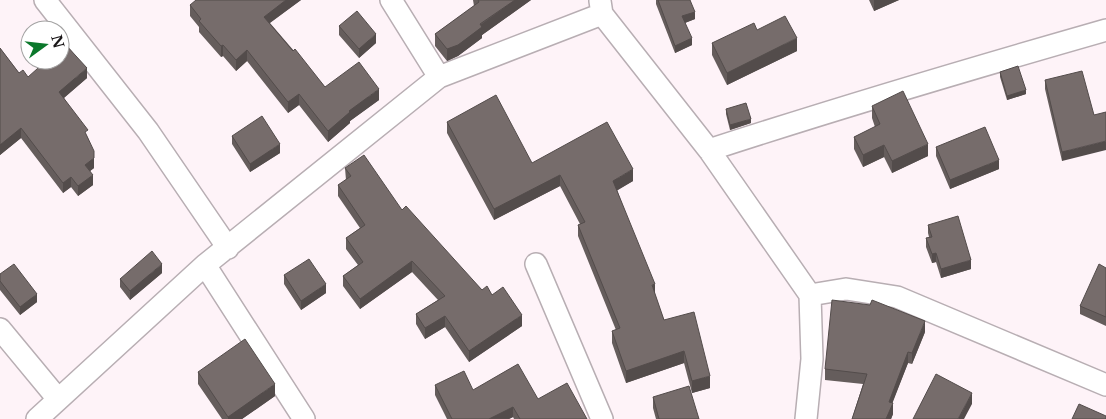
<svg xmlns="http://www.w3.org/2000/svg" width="1106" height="419" font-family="'Libre Baskerville',serif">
<rect width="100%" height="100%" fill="#fef3f8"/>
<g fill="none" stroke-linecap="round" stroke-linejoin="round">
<g stroke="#b8aeb3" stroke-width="24">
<path id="street" d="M45,0L148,131L228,248
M391,0L439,77
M600,1L602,14L709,150L810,295L812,359L806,419
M709,150C841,107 973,68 1106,30
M536,264L602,419
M205,265L304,419
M810,295L846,289L897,297L1106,385
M0,329L58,399
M37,419L205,265L439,77L602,14"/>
</g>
<use href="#street" stroke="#fff" stroke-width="21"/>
</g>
<path fill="#655d5c" d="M301,0L270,23L325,87L379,100L350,121V123L328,142L299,105L288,113L247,61L236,71L223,56L221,57L199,32V27L190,16V5Z
M473,0H531L482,35V38L458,56L447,61L435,46V34L474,6Z
M656,0H690L695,19L685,23L692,45L675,53L656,4Z
M869,0H899L874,11Z
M339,26L376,43L359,58L339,35Z
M757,30L797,51L727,85L712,55V43Z
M0,48L19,73L28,77L87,78L64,98L88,138L94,168L90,171L93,185L78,196L71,187L63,193L21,138L0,155Z
M1000,72L1026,94L1007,100L1000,77Z
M1045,80L1094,115L1062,161L1045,89Z
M872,106L928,156L892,173L884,157L863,167L854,149V137L875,127L872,118Z
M726,109L751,123L730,130L726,114Z
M447,122L532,163L633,181L617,190L664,320L710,388L692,393L684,363L626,383L612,343V331L616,330L578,236V225L580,224L560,186L494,220L447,133Z
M232,136L280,153L250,172L232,144Z
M936,147L999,169L950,189L936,156Z
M345,168L402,210L482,290L492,295L522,326L469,362L445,327L425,339L416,324V314L438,300L412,272L360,309L343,286V276L358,265L346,249V238L360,228L338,196V185L346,180Z
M928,225L971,269L941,278L936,262L932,263L926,247V238L929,237L928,233Z
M1106,268V326L1080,314V306Z
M162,273L130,300L120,287V279Z
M0,274L37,302L20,315L0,290Z
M284,275L326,293L301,310L284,284Z
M925,332L912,364L908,363L892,403L893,414L891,419H852L863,384L825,380V369Z
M198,372L275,396L242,419H222L198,384Z
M435,385L473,390L538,399L587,419H514L513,417L509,419H447L435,395Z
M653,397L699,419H656L653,408Z"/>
<path fill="#534c4b" d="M286,0H301L264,27V17Z
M515,0H531L482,35V38L458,56L447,61V49Z
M874,0H899L874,11Z
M695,12V19L682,24V16Z
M376,34V43L359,58V49Z
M692,38V45L675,53V46Z
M797,38V51L727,85V73Z
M223,45V56L221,57V46Z
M247,50V61L236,71V60Z
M87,68V78L59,102V92Z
M379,89V100L350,121V123L328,142V131L349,111Z
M1026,90V94L1007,100V96Z
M299,94V105L288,113V102Z
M751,119V123L730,130V125Z
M21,128V138L0,155V145Z
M1106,141V150L1062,161V152Z
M280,144V153L250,172V164Z
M928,144V156L892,173V161Z
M884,145V157L863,167V155Z
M94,158V168L85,175V165Z
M999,160V169L950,189V180Z
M633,169V181L613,193V181Z
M93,175V185L78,196V186Z
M560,175V186L494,220V209Z
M71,177V187L63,193V183Z
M936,253V262L932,263V254Z
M971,260V269L941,278V269Z
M412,261V272L360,309V299Z
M162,264V273L130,300V291Z
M326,284V293L301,310V301Z
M655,284V296L652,285Z
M37,294V302L20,315V307Z
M522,315V326L469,362V351Z
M445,316V327L425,339V328Z
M925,321V332L912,364V353Z
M684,351V363L626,383V371Z
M908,352V363L889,412V402Z
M710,376V388L692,393V381Z
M275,384V396L242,419H228V417Z
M972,393V404L964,419H958Z
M893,403V414L891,419H886Z
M513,407V417L509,419H489Z"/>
<path fill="#766c6b" stroke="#534c4b" d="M196,0H286L264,17L293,51L295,49L325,87L359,62L379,89L349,111L350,112L328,131L299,94L288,102L247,50L236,60L223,45L221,46L199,21L201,19L190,5Z
M478,0H515L480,24L482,27L458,45L447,49L435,34L479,2Z
M658,0H690L695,12L682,16L692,38L675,46Z
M357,11L376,34L359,49L339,26Z
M785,16L797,38L727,73L712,43L754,23L757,30Z
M65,44L87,68L59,92L88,130L85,132L94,151V158L85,165L93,175L78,186L71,177L63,183L21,128L0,145V48L19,73L23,70L28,77L47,60H60V48Z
M1018,66L1026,90L1007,96L1000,72Z
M1082,71L1094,115L1106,112V141L1062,152L1045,80Z
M903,91L928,144L892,161L884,145L863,155L854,137L880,124L872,106Z
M496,95L532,163L607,122L633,169L613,181L655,284L652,285L664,320L694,312L710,376L692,381L684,351L626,371L612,331L620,328L578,225L585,222L560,175L494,209L447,122Z
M746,103L751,119L730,125L726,109Z
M262,116L280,144L250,164L232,136Z
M985,127L999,160L950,180L936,147Z
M364,155L402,210L406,206L482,290L487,286L492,295L503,287L522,315L469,351L445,316L425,328L416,314L445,296L412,261L360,299L343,276L363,262L346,238L365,225L338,185L351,176L345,168Z
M958,216L971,260L941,269L936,253L932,254L926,238L932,237L928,225Z
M152,251L162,264L130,291L120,279Z
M309,259L326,284L301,301L284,275Z
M14,264L37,294L20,307L0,281V274Z
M1099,264L1106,268V317L1080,306Z
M832,300L870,305L872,300L925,321L912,353L908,352L889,402L893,403L886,419H852L867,374L825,369Z
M245,339L275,384L228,417L198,372Z
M518,364L538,399L567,383L587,419H520L513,407L489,419H452L435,385L464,371L473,390Z
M936,374L972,393L958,419H913Z
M689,386L699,419H659L653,397Z
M1079,404L1106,416V419H1072Z"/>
<g transform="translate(45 45) rotate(75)"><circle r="24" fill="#ffffff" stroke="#a3a2a2"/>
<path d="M0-4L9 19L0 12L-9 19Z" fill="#0b782b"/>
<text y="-8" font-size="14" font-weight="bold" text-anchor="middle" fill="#191617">N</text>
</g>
</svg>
